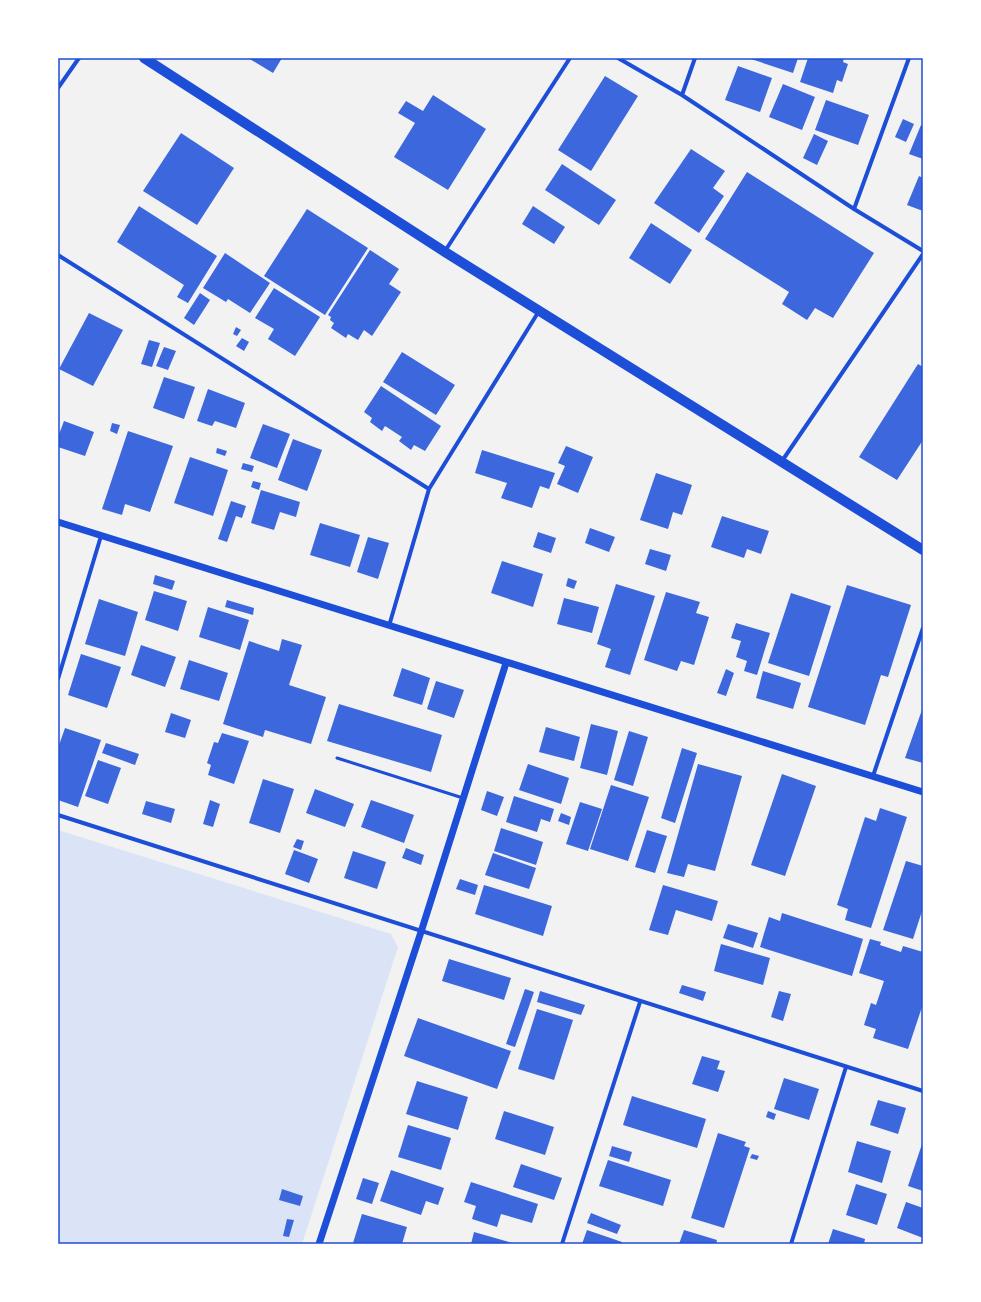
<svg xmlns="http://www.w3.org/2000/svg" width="981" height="1302" font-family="'Public Sans',sans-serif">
<rect width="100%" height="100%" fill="#f2f2f2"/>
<path fill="#dbe4f7" d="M58,830L391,934L398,947L302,1244H58Z"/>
<path fill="#3d67dc" d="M248,58H282L273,73Z
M748,58H798L793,73Z
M808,58H844L843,62L848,64L842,82L837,80L833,93L800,82Z
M738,66L772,78L760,112L725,100Z
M605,76L638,96L591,171L558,150Z
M783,84L815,97L802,130L769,117Z
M433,95L486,129L448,190L394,157L415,123L398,113L406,101L423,111Z
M826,100L869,115L858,145L815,130Z
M903,119L914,124L906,142L895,137Z
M921,125L923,126V159L909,154Z
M181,133L234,168L197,225L143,191Z
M814,134L828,141L817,165L803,158Z
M691,149L725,171L713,188L724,196L699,233L654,203Z
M562,164L616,200L599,225L545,190Z
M747,172L874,253L833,318L815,308L807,320L782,304L789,292L705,239Z
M919,176L923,178V211L907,205Z
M139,206L217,256L188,303L177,297L184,285L117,242Z
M533,206L565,227L554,244L522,224Z
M307,209L368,248L325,315L264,276Z
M651,223L692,250L670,284L629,258Z
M370,250L399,269L389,284L401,292L372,336L364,330L358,340L348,334L346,338L331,328L334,323L330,320L331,317L328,315Z
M225,253L270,283L250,313L228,299L226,302L203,288Z
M274,288L320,317L295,356L268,339L274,329L255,318Z
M200,293L210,300L194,325L184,318Z
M89,313L123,330L93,386L59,369Z
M236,327L241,330L237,336L233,334Z
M242,338L249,342L244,351L236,346Z
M149,340L160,343L152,367L141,364Z
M164,347L176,351L168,370L156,366Z
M402,352L455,385L436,415L383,382Z
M918,364L923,367V440L897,480L859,457Z
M164,377L195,387L184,419L153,408Z
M381,386L441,426L425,451L414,445L411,450L399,441L402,437L385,426L382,431L370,422L372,418L364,412Z
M208,389L245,403L236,428L215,421L212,426L197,421Z
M64,421L94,432L85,456L58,447V437Z
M112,423L120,425L117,434L110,431Z
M263,424L290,434L277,468L250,458Z
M128,431L173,446L150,512L125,504L122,515L102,509Z
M293,439L322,450L307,491L278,480Z
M566,446L593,457L578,493L557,484L565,466L558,463Z
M217,448L227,451L225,456L216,453Z
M482,450L555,473L549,489L540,486L532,508L501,498L507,483L475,473Z
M190,457L228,470L213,516L174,503Z
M243,463L254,466L252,472L241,469Z
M656,473L692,485L682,515L673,512L668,529L640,520Z
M253,481L261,483L259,490L251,487Z
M261,490L300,502L296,517L280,512L274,530L251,523Z
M231,501L246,506L242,518L236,516L227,542L218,539Z
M722,516L769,531L761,554L747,549L744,558L711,547Z
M320,523L360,535L350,567L310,555Z
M590,528L615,537L609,552L585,543Z
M538,532L556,538L551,553L533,547Z
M368,537L389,543L378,579L357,572Z
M650,549L671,555L666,571L645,564Z
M502,561L543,574L533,607L491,593Z
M155,575L175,581L172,590L153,584Z
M568,578L577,581L574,589L566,586Z
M616,584L655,596L630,675L605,667L611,649L597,644Z
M847,585L911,605L888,677L881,675L865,725L808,707Z
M154,591L187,601L178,631L145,620Z
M666,592L700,602L696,613L709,617L694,665L681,661L677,671L644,660Z
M791,593L831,606L809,676L768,663Z
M564,598L599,607L592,633L557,624Z
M99,599L138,612L125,656L85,644Z
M227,600L254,608L253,615L225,607Z
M208,607L249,620L240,650L199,637Z
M736,623L770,633L757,675L744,671L747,661L736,657L741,641L731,638Z
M282,639L302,645L289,685L326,697L311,744L265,730L263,737L223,724L249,641L279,651Z
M141,645L176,657L165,687L131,675Z
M81,654L121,667L107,708L68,695Z
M189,660L228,673L219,701L180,689Z
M402,668L430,678L422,705L393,696Z
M726,669L734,673L726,696L717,693Z
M763,671L801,683L793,709L756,698Z
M436,681L464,690L454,718L427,709Z
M339,704L442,735L431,772L327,741Z
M923,707V763L905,758Z
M171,713L191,720L185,738L165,732Z
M591,724L618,731L607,775L580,768Z
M546,727L580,737L574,761L539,752Z
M65,728L101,740L78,807L58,800V748Z
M629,731L648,737L633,786L614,780Z
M222,733L249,741L234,784L208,775L211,765L207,763L214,742L218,743Z
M106,743L139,754L135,765L102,753Z
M682,748L697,753L675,823L661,818Z
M98,760L121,768L108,804L85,796Z
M528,764L569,778L561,804L519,790Z
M698,764L742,776L715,871L688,864L684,877L667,873Z
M782,774L816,786L785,876L751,865Z
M263,779L294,789L280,833L249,823Z
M611,785L649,797L628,861L590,849Z
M315,789L354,804L345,827L306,813Z
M487,791L504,797L497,816L481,810Z
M514,796L554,809L550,822L541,819L537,832L506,822Z
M210,800L220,804L213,827L203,824Z
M371,800L414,815L404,843L361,827Z
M146,801L175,809L171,823L142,814Z
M580,802L602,809L588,851L566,844Z
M880,808L907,817L871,928L845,920L848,909L837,905L865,817L876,821Z
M561,813L571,817L569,825L558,821Z
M501,828L543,842L536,865L494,851Z
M647,830L667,836L655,873L635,867Z
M297,839L304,841L301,850L293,847Z
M406,848L424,855L421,865L402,858Z
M294,850L318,859L309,883L285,874Z
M353,851L386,862L377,889L344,878Z
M493,853L536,868L529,889L485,875Z
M906,861L923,866V908L913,939L883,930Z
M460,879L478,885L475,895L456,889Z
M484,885L552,906L543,936L475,914Z
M663,885L718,901L712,921L676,910L668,935L649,930Z
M782,913L863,939L852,976L760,947L769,917L780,921Z
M728,924L758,933L753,948L723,938Z
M870,939L881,942L880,945L901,952L903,946L923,952V1004L908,1049L873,1038L876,1029L864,1025L871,1003L876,1005L884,981L859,973Z
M721,944L770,958L763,985L714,971Z
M449,959L511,978L504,1000L442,981Z
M682,985L706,992L703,1001L679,993Z
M525,989L534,992L515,1047L506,1044Z
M540,991L585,1005L581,1015L537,1002Z
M779,991L791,994L783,1021L771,1017Z
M537,1009L573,1020L554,1080L518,1069Z
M418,1018L511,1051L497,1089L404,1056Z
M702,1056L720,1061L717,1069L725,1071L718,1092L692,1084Z
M784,1078L819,1089L809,1120L774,1109Z
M417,1081L468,1097L458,1130L406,1114Z
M632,1096L706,1119L697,1148L623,1125Z
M878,1100L906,1108L898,1134L870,1125Z
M504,1111L554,1127L545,1155L495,1139Z
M768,1111L776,1114L774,1120L766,1117Z
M408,1125L451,1138L441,1170L398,1157Z
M718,1133L746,1142L744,1146L750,1148L724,1228L691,1218Z
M857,1141L891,1151L882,1183L848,1172Z
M923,1141V1191L908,1186Z
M612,1146L632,1152L629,1162L609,1156Z
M752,1154L759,1156L757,1160L750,1158Z
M608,1160L671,1180L663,1206L599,1186Z
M521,1164L562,1178L554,1200L513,1187Z
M391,1170L444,1188L438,1205L426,1201L421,1215L380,1201Z
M363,1178L379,1183L372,1204L356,1199Z
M471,1182L538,1204L532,1223L501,1214L497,1227L472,1219L476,1206L464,1202Z
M856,1184L887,1194L877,1225L846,1215Z
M282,1189L303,1196L300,1206L279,1200Z
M906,1202L923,1208V1238L897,1228Z
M591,1213L621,1225L617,1234L587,1223Z
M362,1214L407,1227L402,1244H357L353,1243Z
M287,1219L294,1220L289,1237L283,1236Z
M833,1229L865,1239L864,1244H828Z
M587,1230L622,1242V1244H582Z
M684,1230L717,1240L716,1244H679Z
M474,1232L516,1244H471Z"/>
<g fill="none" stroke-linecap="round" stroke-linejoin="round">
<path stroke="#1d4ed8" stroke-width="3" d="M337,758L463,798"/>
<path stroke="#1d4ed8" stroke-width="4" d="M618,58L682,95L854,209L923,251
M58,88L79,58
M682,95L695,58
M854,209L909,58
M445,251L570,58
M58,255L429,489
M782,461L923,254
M389,626L429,489L539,311
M58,679L101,536
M873,776L923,628
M58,815L923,1091
M562,1244L640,1002
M791,1244L846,1067"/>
<path stroke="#1d4ed8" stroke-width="7" d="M58,522L923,792
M319,1244L421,932L506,663"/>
<path stroke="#1d4ed8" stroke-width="10" d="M144,58L445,252L923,550"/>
</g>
<rect width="981" height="1302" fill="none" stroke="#ffffff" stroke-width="118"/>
<rect x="59" y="59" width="863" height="1184" fill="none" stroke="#1d4ed8" stroke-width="1.5"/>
</svg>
